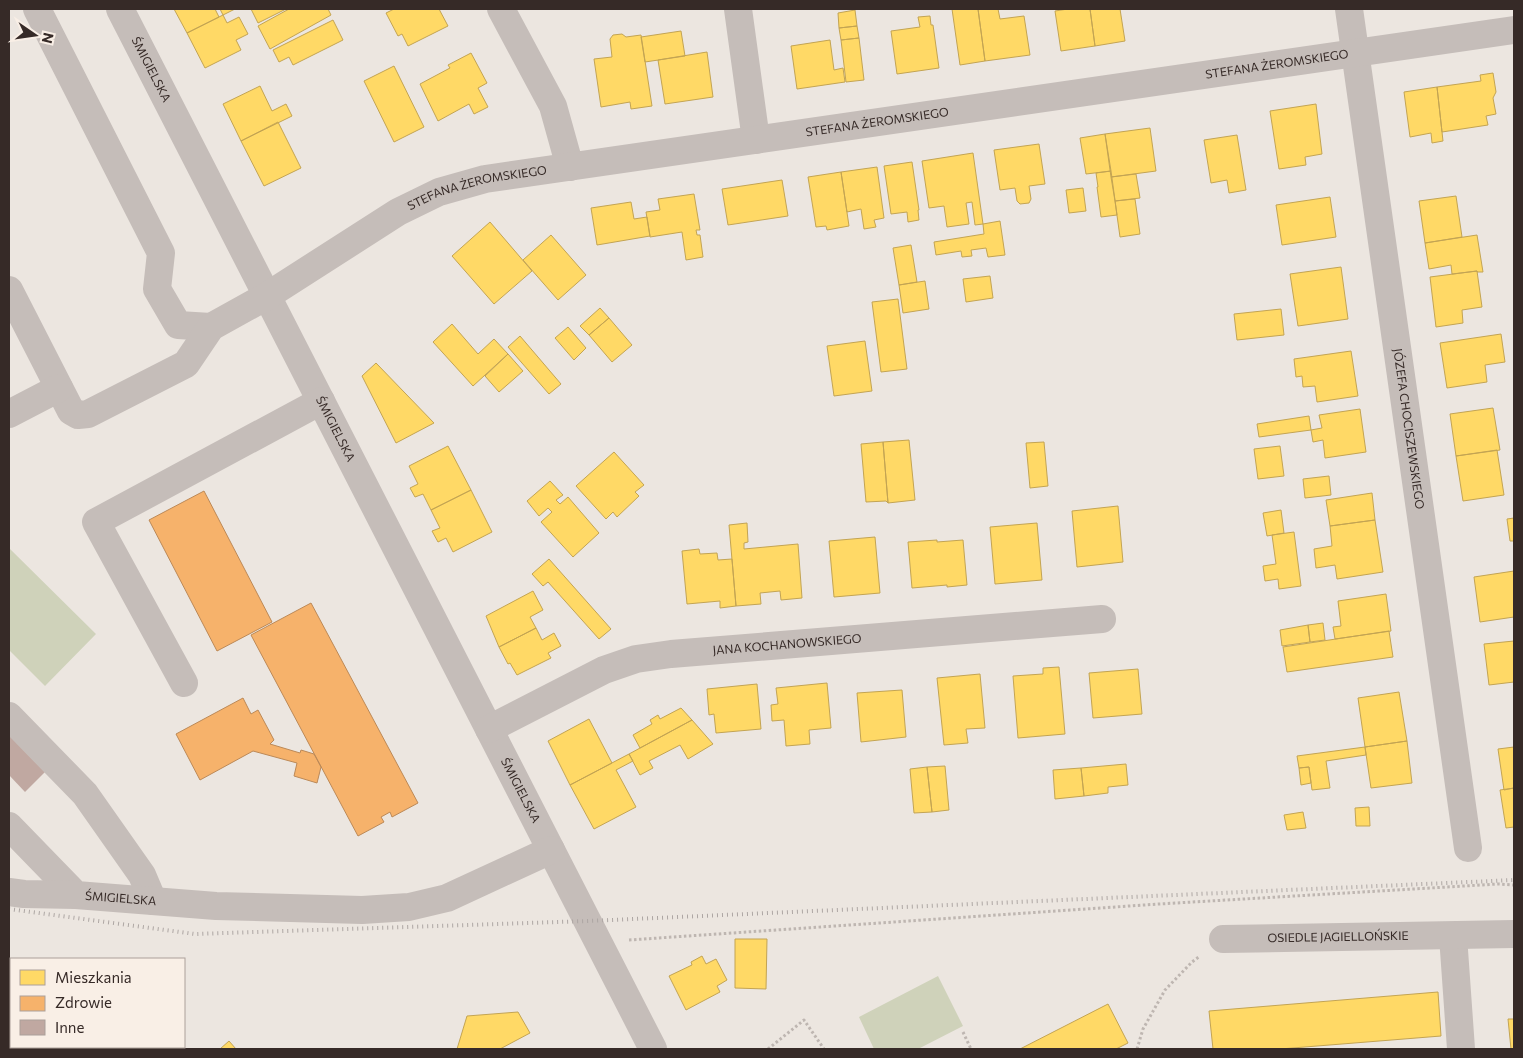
<svg xmlns="http://www.w3.org/2000/svg" width="1523" height="1058" font-family="Commissioner,sans-serif">
<rect width="100%" height="100%" fill="#ece6e0"/>
<path fill="#cfd2ba" d="M9,548L96,634L45,686L9,650Z
M938,976L963,1026L918,1049H874L859,1017Z"/>
<path fill="#ffd966" stroke="#c3a453" d="M174,9H215L219,17L187,33Z
M220,9H235L223,15Z
M251,9H286L258,23Z
M289,9H328L331,15L270,49L258,26Z
M394,9H439L448,26L408,46L402,34L398,36L386,13Z
M952,9H978L985,61L960,65Z
M978,9H998L1000,19L1024,16L1030,55L985,61Z
M1068,9H1090L1095,46L1061,51L1055,11Z
M1090,9H1120L1125,41L1095,46Z
M855,10L857,26L839,28L838,13Z
M223,15L227,23L239,17L248,34L236,40L241,50L205,68L187,33Z
M930,16L931,25H933L939,68L897,74L891,31L920,27L918,17Z
M333,20L343,40L293,65L289,57L279,62L273,50Z
M857,26L859,38L841,40L839,28Z
M681,31L685,56L645,62L641,37Z
M622,34L626,37L641,35L652,106L631,109L630,102L601,107L594,59L612,57L610,39L613,35Z
M859,38L864,80L846,82L841,40Z
M830,40L834,70L843,68L845,82L797,89L791,46Z
M707,52L713,97L665,104L658,60Z
M471,53L487,83L478,88L488,107L474,114L469,104L438,121L420,84L450,68L448,65Z
M394,66L424,127L394,142L364,81Z
M1493,73L1496,92L1493,98L1496,114L1486,116L1488,125L1442,132L1437,87L1481,81L1480,75Z
M260,86L272,111L286,104L292,116L241,141L223,104Z
M1437,87L1443,141L1432,143L1431,133L1410,137L1404,92Z
M1316,104L1322,154L1305,157L1306,165L1279,169L1270,111Z
M278,122L301,168L264,186L241,141Z
M1150,128L1156,171L1111,177L1105,134Z
M1105,134L1111,171L1086,174L1080,138Z
M1237,135L1246,190L1229,193L1227,180L1211,183L1204,140Z
M1039,144L1045,184L1029,186L1031,199L1029,203L1020,204L1017,201L1015,188L1000,190L994,150Z
M973,153L983,224L975,225L972,202L966,203L969,224L947,227L944,206L929,208L922,161Z
M912,162L919,210H918L919,220L908,222L907,212L891,214L884,166Z
M877,167L884,218L874,220L876,227L864,229L861,209L847,212L841,172Z
M1111,171L1117,215L1101,217L1097,187H1098L1096,173Z
M841,172L849,226L827,230L826,226L816,227L808,177Z
M1136,174L1140,198L1115,201L1111,177Z
M782,180L788,216L728,225L722,189Z
M1083,188L1086,211L1069,213L1066,190Z
M694,194L700,230H696L697,235H700L703,257L686,260L682,232L650,237L646,212L660,210L658,199Z
M1456,196L1462,237L1425,243L1419,201Z
M1330,197L1336,237L1282,245L1276,205Z
M1135,199L1140,234L1120,237L1115,201Z
M631,202L634,219L647,217L650,236L597,245L591,208Z
M1000,221L1005,255L988,257L986,248L971,250L972,256L962,257L961,251L936,255L934,242L984,234L983,224Z
M490,222L532,271L494,304L452,256Z
M551,235L586,275L558,300L523,260Z
M1477,235L1483,272H1477V271L1452,274L1451,265L1429,269L1425,243Z
M911,245L917,282L899,285L893,248Z
M1341,267L1348,319L1298,326L1290,274Z
M1477,271L1482,307L1462,310L1463,323L1436,327L1430,277Z
M990,276L993,298L966,302L963,279Z
M925,281L929,309L903,313L899,285Z
M898,299L907,369L881,372L872,302Z
M600,308L609,318L589,335L580,326Z
M1281,309L1284,335L1237,340L1234,314Z
M609,318L632,345L612,362L589,335Z
M452,324L478,354L494,339L508,354L473,386L433,342Z
M568,327L586,348L574,360L555,338Z
M1501,334L1505,362L1485,365L1487,382L1447,388L1440,343Z
M520,336L561,384L549,394L508,347Z
M865,341L872,391L834,396L827,346Z
M1351,351L1358,396L1317,402L1315,386L1303,387L1302,376L1296,377L1294,359Z
M508,354L523,371L499,392L485,376Z
M376,363L434,423L396,443L362,376Z
M1493,408L1500,450L1456,456L1450,414Z
M1360,409L1366,452L1325,458L1323,440L1313,442L1311,430L1322,428L1319,415Z
M1309,416L1311,430L1259,437L1257,424Z
M909,440L915,500L888,503L883,442Z
M883,442L888,503L886,501L866,502L861,444Z
M1044,442L1048,486L1030,488L1026,443Z
M448,446L471,490L431,510L423,494L415,497L410,488L418,484L409,466Z
M1280,446L1284,476L1258,479L1254,449Z
M1497,450L1504,495L1463,501L1456,456Z
M614,452L644,485L635,492L639,496L617,517L613,512L606,519L576,486Z
M1329,476L1331,495L1305,498L1303,479Z
M550,481L563,495L556,500L560,504L568,497L599,533L573,557L541,522L552,512L548,508L539,516L527,501Z
M471,490L492,532L453,552L446,538L438,542L432,531L440,528L431,510Z
M1372,493L1375,520L1330,526L1326,500Z
M1118,506L1123,562L1077,567L1072,511Z
M1281,510L1284,533L1267,536L1263,513Z
M1514,518V541H1510L1507,519Z
M1375,520L1383,572L1337,579L1335,565L1316,568L1314,549L1332,546L1330,526Z
M747,523L748,542L744,543V549L798,544L802,598L781,600L780,591L760,593L761,604L736,606L729,525Z
M1037,523L1042,580L995,584L990,527Z
M1294,532L1301,586L1279,589L1278,579L1265,581L1263,566L1276,564L1272,535Z
M875,537L880,593L834,597L829,541Z
M937,540V542L963,540L967,585L947,587V585L912,588L908,542Z
M699,549L700,554L717,553L718,560L732,559L736,606L720,608V601L687,604L682,551Z
M549,559L611,629L599,639L548,582L543,586L532,574Z
M1514,571V617L1480,622L1474,577Z
M533,591L543,610L530,617L536,628L499,647L486,616Z
M1386,594L1391,631L1335,639L1333,627L1341,626L1338,601Z
M1323,623L1325,640L1310,642L1308,625Z
M1308,625L1310,642L1282,646L1280,630Z
M536,628L542,640L554,633L561,646L548,653L551,658L517,675L510,663L508,664L499,647Z
M1389,631L1393,657L1287,672L1283,647Z
M1514,641V682L1489,685L1484,644Z
M1059,667L1065,734L1018,738L1013,676L1043,674V668Z
M1138,669L1142,714L1093,718L1089,673Z
M980,674L985,728L966,729L968,743L944,745L937,678Z
M827,683L831,728L809,730L810,744L786,746L784,720L772,721L771,705L778,704L776,688Z
M757,684L761,729L716,733L714,714L709,715L707,689Z
M902,690L906,737L861,742L857,693Z
M1399,692L1407,741L1365,747L1358,698Z
M681,708L692,720L640,748L633,735L652,724L650,720L658,715L660,719Z
M589,719L612,763L570,785L548,741Z
M692,720L713,744L688,759L680,745L649,761L653,768L640,775L629,754Z
M1407,741L1412,783L1371,788L1365,747Z
M1365,747L1366,755L1326,761L1330,788L1312,790L1309,767L1299,768L1297,756Z
M1514,747V788L1504,790L1498,749Z
M629,754L633,761L616,770L636,807L594,829L570,785Z
M1126,764L1128,785L1108,787V793L1084,796L1081,768Z
M945,766L949,810L932,812L927,767Z
M927,767L932,812L914,813L910,769Z
M1309,767L1311,783L1301,785L1299,768Z
M1081,768L1084,796L1055,799L1053,770Z
M1514,788V827L1506,828L1500,790Z
M1369,807L1370,826H1356L1355,808Z
M1303,812L1306,828L1287,830L1284,815Z
M735,939H767L766,989L735,988Z
M702,956L706,964L716,959L727,980L717,986L720,992L686,1010L669,976L692,965L691,962Z
M1438,992L1441,1036L1280,1049H1213L1209,1011Z
M1108,1004L1128,1043L1116,1049H1020Z
M518,1012L530,1033L500,1049H457L467,1016Z
M1508,1019H1514V1049H1511Z
M229,1041L236,1049H220Z
M93,1047H124L126,1048V1049H91Z"/>
<path fill="#f6b26b" stroke="#bc8957" d="M204,491L272,622L217,651L149,520Z
M311,603L418,803L392,817L390,812L381,817L384,822L358,836L251,635Z
M243,698L251,714L258,710L274,740L270,744L300,753L301,750L314,754L321,767L317,783L294,776L297,763L253,751L200,780L176,734Z"/>
<path fill="#c0a8a1" d="M9,735L45,772L25,792L9,775Z"/>
<g fill="none" stroke-linecap="round" stroke-linejoin="round">
<path stroke="#beb6b1" stroke-width="3" stroke-dasharray="2.5 2.5" stroke-linecap="butt" d="M629,940L1159,904L1498,884L1514,885
M963,1032L971,1049
M768,1049L804,1020L824,1049
M1137,1049L1143,1029L1165,990L1192,962L1200,956"/>
<g stroke="#c5bdb9" stroke-width="28">
<path d="M37,9L161,253L157,289L178,325L211,327"/>
<path id="s1" d="M120,9L653,1049"/>
<path d="M501,9L553,106L570,167"/>
<path d="M738,9L756,140"/>
<path id="s2" d="M1349,9L1468,848"/>
<path id="s3" d="M9,290L71,411L78,415L88,414L186,364L211,327L267,296L398,212L439,192L485,179L1514,30"/>
<path d="M9,414L59,388"/>
<path d="M184,683L96,522L321,401"/>
<path d="M9,716L85,794L142,875L153,901"/>
<path id="s4" d="M489,729L604,670L636,659L671,654L1102,619"/>
<path id="s5" d="M9,826L76,895L216,906L362,910L409,907L447,898L551,850"/>
<path d="M9,892L24,894L76,895"/>
<path d="M1453,936L1461,1049"/>
<path id="s6" d="M1223,939L1514,934"/>
</g>
<path stroke="#ada6a3" stroke-width="4" stroke-dasharray="1 4" stroke-linecap="butt" d="M9,909L195,934L588,921L1514,880"/>
</g>
<g text-anchor="middle" stroke-width="5" stroke-linejoin="round" paint-order="stroke">
<g font-size="12" fill="#362a27" stroke="#f9efe6">
<text dy="4" stroke="none"><textPath href="#s3" startOffset="1422">STEFANA ŻEROMSKIEGO</textPath></text>
<text dy="4" stroke="none"><textPath href="#s1" startOffset="68">ŚMIGIELSKA</textPath></text>
<text dy="4" stroke="none"><textPath href="#s3" startOffset="1018">STEFANA ŻEROMSKIEGO</textPath></text>
<text dy="4" stroke="none"><textPath href="#s3" startOffset="612">STEFANA ŻEROMSKIEGO</textPath></text>
<text dy="4" stroke="none"><textPath href="#s2" startOffset="424">JÓZEFA CHOCISZEWSKIEGO</textPath></text>
<text dy="4" stroke="none"><textPath href="#s1" startOffset="472">ŚMIGIELSKA</textPath></text>
<text dy="4" stroke="none"><textPath href="#s4" startOffset="315">JANA KOCHANOWSKIEGO</textPath></text>
<text dy="4" stroke="none"><textPath href="#s1" startOffset="878">ŚMIGIELSKA</textPath></text>
<text dy="4" stroke="none"><textPath href="#s5" startOffset="141">ŚMIGIELSKA</textPath></text>
<text dy="4" stroke="none"><textPath href="#s6" startOffset="115">OSIEDLE JAGIELLOŃSKIE</textPath></text>
</g>
</g>
<rect width="1523" height="1058" fill="none" stroke="#362a27" stroke-width="20"/>
<rect x="10" y="958" width="175" height="90" fill="#f9efe6" stroke="#aba09a"/>
<rect x="20" y="970" width="25" height="15" fill="#ffd966" stroke="#aba09a"/>
<text x="55" y="983" font-size="15" fill="#362a27">Mieszkania</text>
<rect x="20" y="996" width="25" height="15" fill="#f6b26b" stroke="#aba09a"/>
<text x="55" y="1008" font-size="15" fill="#362a27">Zdrowie</text>
<rect x="20" y="1020" width="25" height="15" fill="#c0a8a1" stroke="#aba09a"/>
<text x="55" y="1033" font-size="15" fill="#362a27">Inne</text>
<g transform="translate(35 35) rotate(103)" stroke="#f9efe6" stroke-width="4" paint-order="stroke">
<path d="M0-4L9 19L0 12L-9 19Z" fill="#362a27"/>
<text y="-8" font-size="14" font-weight="bold" text-anchor="middle" fill="#362a27">N</text>
</g>
</svg>
